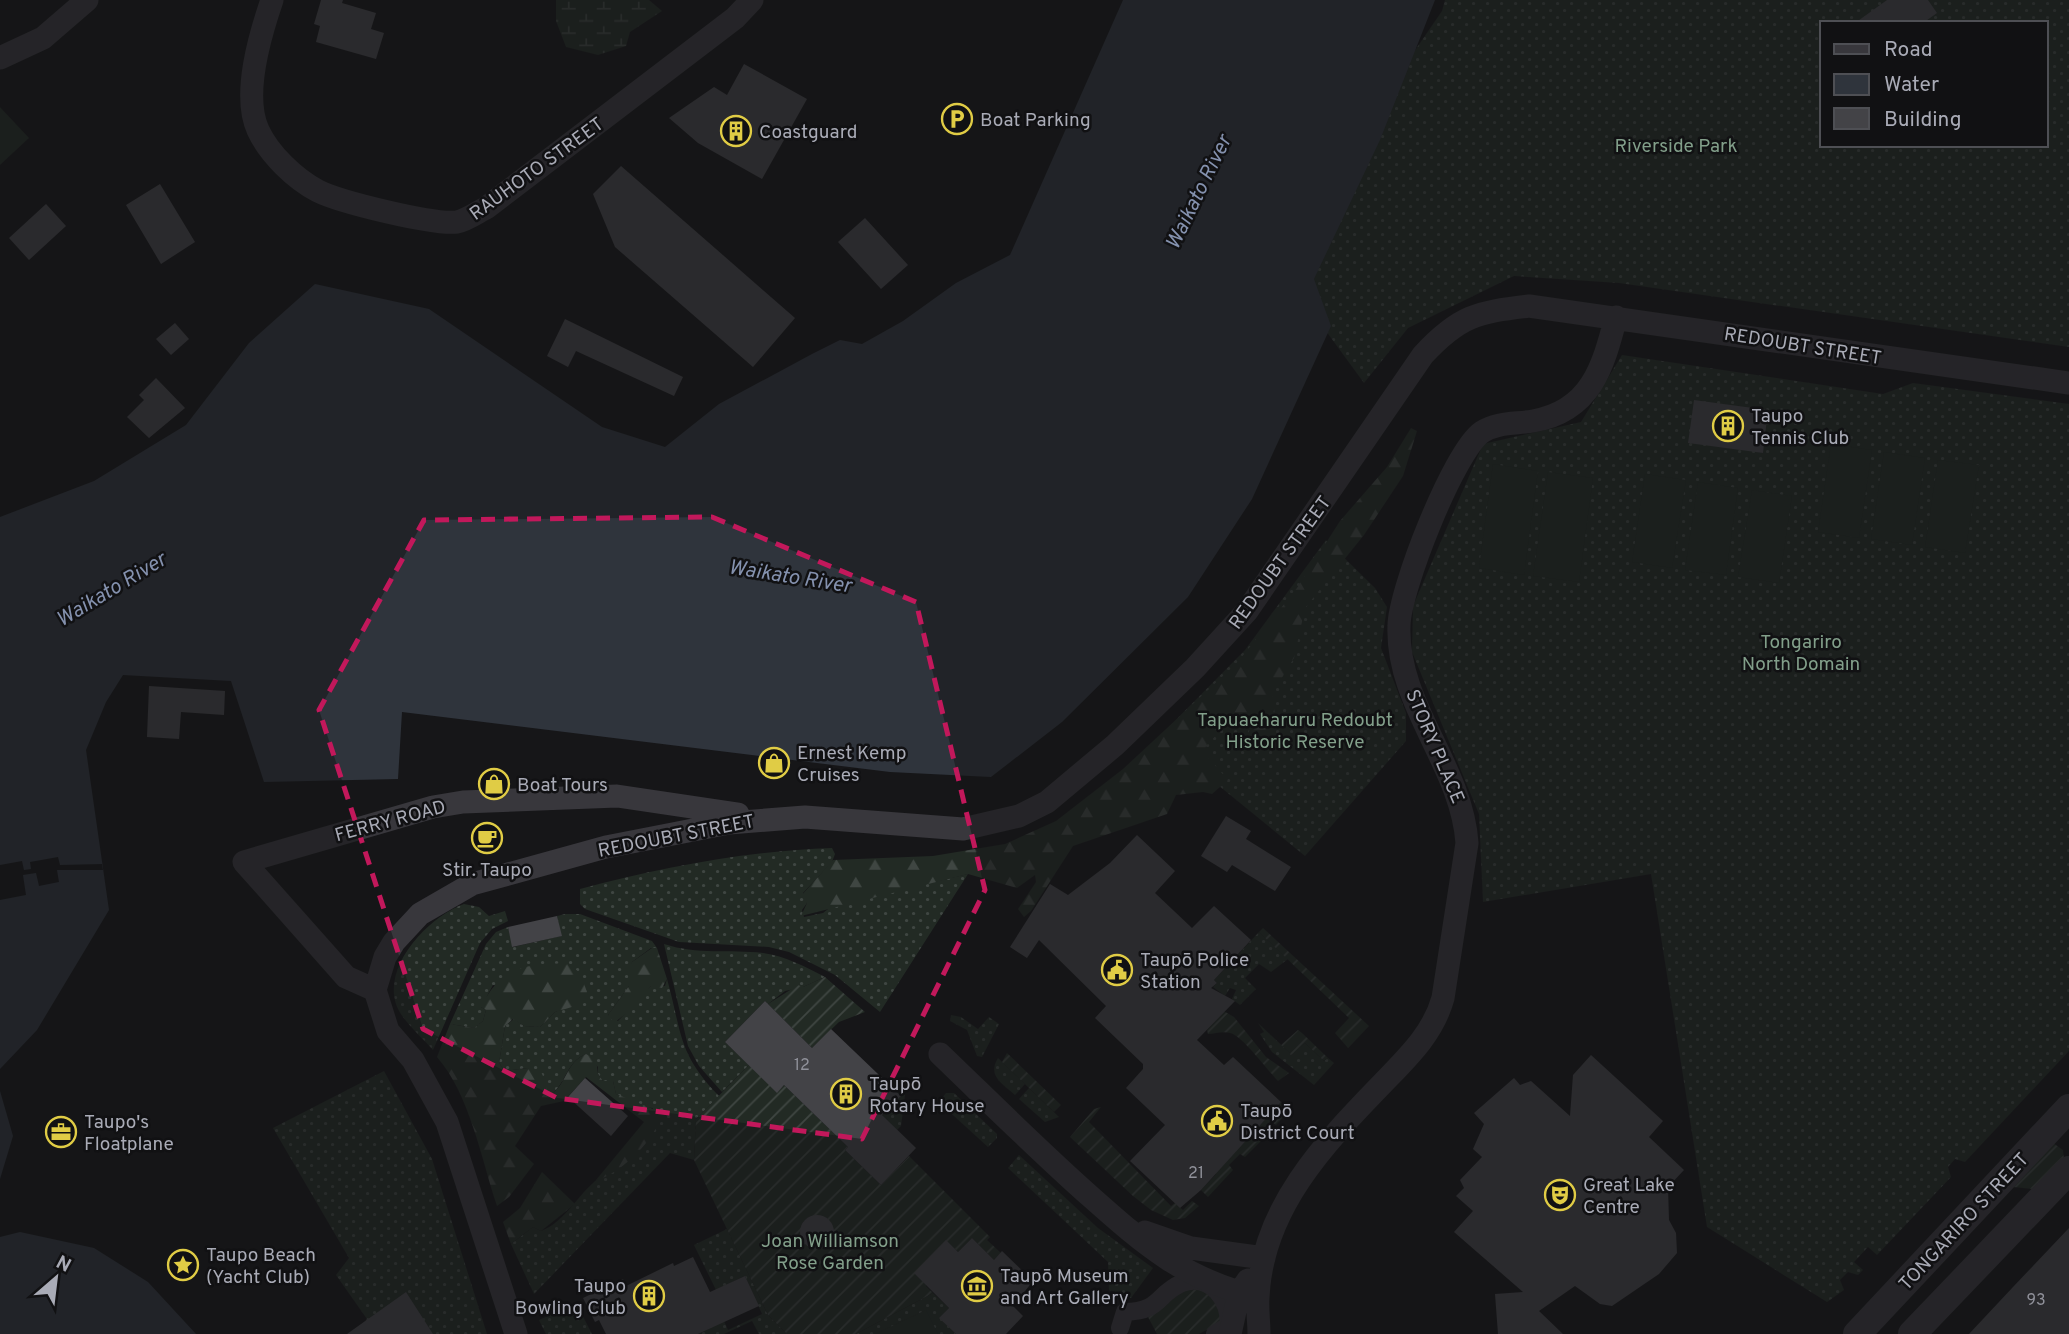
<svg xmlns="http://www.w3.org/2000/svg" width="2069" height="1334" font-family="Overpass,sans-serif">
<defs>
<pattern id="grass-dots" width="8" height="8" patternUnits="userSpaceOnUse" patternTransform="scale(1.75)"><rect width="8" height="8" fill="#222a24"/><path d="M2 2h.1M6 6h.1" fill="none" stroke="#3f4642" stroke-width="1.8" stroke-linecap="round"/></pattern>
<pattern id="forest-firs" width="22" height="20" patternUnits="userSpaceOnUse" patternTransform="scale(1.75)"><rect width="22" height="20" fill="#222a24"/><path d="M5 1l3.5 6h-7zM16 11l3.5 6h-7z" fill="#3f4642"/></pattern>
<pattern id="wetland-marsh" width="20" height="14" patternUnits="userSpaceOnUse" patternTransform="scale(1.75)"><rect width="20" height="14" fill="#222a24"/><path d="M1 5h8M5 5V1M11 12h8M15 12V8" fill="none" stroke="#3f4642"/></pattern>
<pattern id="garden-furrows" width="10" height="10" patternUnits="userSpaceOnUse" patternTransform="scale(1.75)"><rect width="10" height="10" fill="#222a24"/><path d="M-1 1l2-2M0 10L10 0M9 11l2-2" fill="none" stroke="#3f4642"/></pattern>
</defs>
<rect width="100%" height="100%" fill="#161618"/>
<path fill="url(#grass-dots)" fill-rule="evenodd" d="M1445,0H2069V347L1619,283L1514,276L1408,328L1364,383L1304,301L1387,91L1442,11ZM1822,23H2046V145H1822Z
M1622,355L1883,394L1913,383L2069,404V1051L1965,1162L1955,1159L1948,1167L1951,1177L1877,1255L1868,1247L1854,1262L1863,1270L1858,1275L1848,1272L1840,1280L1844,1290L1827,1302L1707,1227L1651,874L1483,902L1479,814L1412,652L1413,606L1483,444L1581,422Z
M1326,540L1375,588L1387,607L1381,648L1406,713V741L1305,856L1159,737L1245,650Z
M832,848L835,854L832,862L803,893L807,903L802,910L804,917L823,913L832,906L968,874L880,1012L835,975L789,952L769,947L679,942L585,909L580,904V889C663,867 746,851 832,848Z
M464,904L479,907L489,916L505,911L508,921L492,929L480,943L433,1050C422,1037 401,1020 396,1004C383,964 430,916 464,904Z
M565,914H580L652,941L657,948H651L632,962L629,986L608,1015L618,1021L651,986H665L667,979C682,1032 677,1053 719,1096L696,1119L694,1160L670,1153L534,1294L511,1244L533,1227L541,1231C563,1223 576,1198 593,1183C603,1173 620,1171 629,1158C639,1143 645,1124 653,1108L642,1107L616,1094L613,1081H603L598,1074V1067L586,1054C566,1062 567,1082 551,1095L546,1093L528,1068L505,1071L499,1063L505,1026L514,1019L524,1026L540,1027L555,1012L572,1005L493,985L481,1007L486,1010L483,1021L474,1028L450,1024L486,944L496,932L508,927L513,947L561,936L557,916Z
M1259,932L1288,959L1271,972L1259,964L1245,978L1256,989L1240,1005L1232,999L1236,990L1230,988L1225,996L1213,987L1217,983L1214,980Z
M664,944C697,955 729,949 763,953C785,956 806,967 825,977L803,987L785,991L768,1004L765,1001L725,1042L749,1065L722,1092L699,1066L688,1046Z
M951,1015L961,1017L978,1029L989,1017L999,1024L982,1057L977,1056L967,1030L950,1021Z
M1258,1023L1292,1055L1305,1043L1324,1061L1328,1058L1334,1063L1314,1085L1272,1052L1260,1034L1264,1032Z
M998,1058L1025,1084L1015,1095C1002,1083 987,1076 998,1058Z
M384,1071L432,1159L487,1334H352L367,1319L336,1275L349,1258L273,1128Z
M907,1080L901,1126L897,1130L882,1115L901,1096L886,1082Z
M1029,1088L1059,1117L1045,1122L1019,1099Z
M946,1093H954L997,1134V1138L988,1147L943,1106L942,1098Z
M1019,1155L1098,1228L1153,1268L1131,1298L1109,1290L1108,1262L1008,1168Z
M727,1229L768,1315L787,1334H759L752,1321L724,1334H698L724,1321L728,1330L762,1314L745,1276L716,1290L694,1245Z
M933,1293L949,1308L940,1318L956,1334H856Z
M576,1303L592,1334H546L539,1320Z"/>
<path fill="url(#forest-firs)" d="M1411,428L1417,431L1403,476L1364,535L1305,608L1294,658L1272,694L1276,721L1258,741L1250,740L1247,735L1250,729L1238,718L1231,719L1206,746L1204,753L1228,780L1212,794L1203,792L1176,795L1167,814L1073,846L1031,911L1024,917L1018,909L1036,882L1035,875L1017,888L968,874L801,916L807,903L801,896L833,860L933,856L1005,844L1056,821L1123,769L1237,663L1297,588L1340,521L1387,467Z
M652,948H657L667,979L662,988L651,986L634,1007L614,1023L608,1015L629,986L628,971L632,962Z
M568,963L580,973L587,992L582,1004L555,1012L540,1027L524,1026L513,1019L505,1026L499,1063L505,1071L528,1068L541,1072L547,1084L546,1092L551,1095C568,1082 566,1062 586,1054L596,1059L598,1074L603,1081H613L616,1094C627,1099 652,1107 660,1113C660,1137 618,1176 596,1180L644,1122L586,1077L564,1101L541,1106L515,1146L534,1164L509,1197L497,1206C481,1158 470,1095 437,1057L450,1024L474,1028L483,1021L486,1010L481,1007C481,999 485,1000 489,993C510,963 534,965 568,963Z
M542,1172L575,1204L541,1231L533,1227L511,1244L503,1222L520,1208Z"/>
<path fill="url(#wetland-marsh)" d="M556,0H649L662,11L630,32L626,46L598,55L566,47L556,21Z"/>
<path fill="url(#garden-furrows)" d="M1263,928L1369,1026L1348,1048L1335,1033L1349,1018L1259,932Z
M825,977L865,1012L839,1022L812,1048L768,1004L798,985L803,987Z
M1215,1006L1234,1017L1266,1057L1289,1073L1278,1081C1267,1070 1242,1035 1230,1033C1222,1031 1215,1034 1208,1034L1207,1030L1222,1014Z
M1298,1030L1302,1033L1328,1058L1324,1061L1305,1043L1293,1056L1281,1045Z
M1007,1053L1061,1105L1054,1112L1002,1062Z
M749,1065L777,1092L784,1085L848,1147L845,1150L881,1185L909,1156L990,1237L987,1240L1001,1253L994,1260L972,1238L958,1252L946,1241L926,1286L933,1293L856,1334H787L768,1315L694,1160L696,1119Z
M1281,1102L1290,1110L1276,1125L1271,1121L1259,1133L1264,1138L1245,1157L1240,1154L1229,1165L1233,1170L1208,1197L1201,1190L1216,1174L1214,1172Z
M1101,1107L1089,1122L1171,1206L1175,1203L1183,1210L1192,1201L1199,1206L1185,1218L1173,1220L1151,1210L1133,1196L1070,1137L1094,1109Z
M2053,1143L2063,1150L2064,1160L2033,1189L2013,1187Z
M1200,1289L1215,1300L1222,1321L1199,1334H1157L1148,1317L1185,1290Z"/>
<path fill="#222a24" d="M0,107L29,138L0,165Z
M1831,444L1872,450L1859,538L1818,532Z
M1884,452L1925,458L1912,545L1871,539Z
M1938,460L1979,465L1965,553L1925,547Z
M1493,464L1538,471L1524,575L1479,568Z
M1548,472L1593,478L1579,582L1533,576Z
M1645,474L1686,480L1672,568L1632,562Z
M1698,482L1738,488L1726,575L1685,570Z
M1752,490L1792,496L1779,583L1738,577Z
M926,1310L938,1334H875Z"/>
<path fill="#2f343c" d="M1123,0H1435L1380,140L1314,279L1331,326L1252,499L1188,597L1062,722L991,777L890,772L402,712L398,779L264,782L231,681L123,675L106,702L86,750L109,910L37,1030L0,1069V517L94,481L186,425L249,343L315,284L429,309L602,427L665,447L719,404L812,354L840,340L862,344L903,321L956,283L1010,255Z
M0,1091L13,1136L0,1179Z
M20,1232L94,1248L148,1282L196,1334H0V1237Z"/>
<path fill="#161618" d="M58,857L60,865L102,864L103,870H57L59,882L39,886L36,873L23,875L26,895L0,900V865L22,861L24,870L31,869L30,862Z"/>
<path fill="#434347" d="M321,0H343L342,3L376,13L371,29L384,33L376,59L316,42L320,26L314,24Z
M1887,0H1928L1937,13L1923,23H1855Z
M744,64L807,99L762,179L698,143L669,118L714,87L727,95Z
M621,166L795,318L753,367L615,247L593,194Z
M160,184L195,242L161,264L126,205Z
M46,204L66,226L29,260L9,238Z
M865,218L908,265L881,289L838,242Z
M565,319L683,377L674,396L576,351L568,367L547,356Z
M175,323L189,339L171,355L156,339Z
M156,378L185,408L149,438L127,417L144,400L139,395Z
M1694,400L1768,410L1763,453L1688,443Z
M149,686L225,691L224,715L181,712L179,739L147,737Z
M1226,816L1251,831L1246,839L1291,867L1275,891L1232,865L1227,872L1201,856Z
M1137,835L1175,871L1155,893L1192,928L1214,906L1251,940L1214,980L1217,983L1211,988L1235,1001L1197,1040L1224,1065L1233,1057L1281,1102L1201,1190L1180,1208L1130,1161L1165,1125L1126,1088L1143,1069V1064L1095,1018L1106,1006L1039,940L1027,958L1010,947L1050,884L1068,895L1110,863Z
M557,916L562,936L512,947L508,927Z
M765,1001L812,1048L831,1029L901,1096L882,1115L916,1148L881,1185L845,1150L848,1147L784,1085L777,1093L725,1042Z
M1591,1055L1663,1121L1649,1137L1684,1170L1668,1187L1669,1220L1676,1233L1677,1253L1659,1274L1612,1306L1600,1304L1575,1286L1539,1311L1563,1334H1498L1495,1294L1523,1292L1454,1232L1473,1211L1456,1196L1464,1188L1460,1180L1482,1157L1473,1149L1484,1124L1474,1113L1514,1078L1520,1085L1531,1081L1570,1116L1573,1075Z
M585,1078L628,1116L611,1136L568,1097Z
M800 1232a17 17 0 1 1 34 0a17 17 0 1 1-34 0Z
M2069,1228V1334H1969L2013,1287Z
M972,1238L994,1260L1002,1251L1033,1281L1013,1306L1023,1316L1006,1334H956L939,1318L949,1308L914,1273L946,1240L958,1252Z
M693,1257L710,1292L745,1276L759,1306L698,1334H606L599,1320L595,1322L583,1298L623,1279L626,1286L673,1263L674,1266Z
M406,1292L433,1334H347Z"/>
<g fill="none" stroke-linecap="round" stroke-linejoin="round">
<path stroke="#38373c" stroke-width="18" d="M1120,1328L1125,1312C1162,1311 1156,1294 1182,1283C1210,1273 1232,1301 1228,1326L1215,1334"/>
<path stroke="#38373c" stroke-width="23" d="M272,0C260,35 242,95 258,130C269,154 295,179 318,191C340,202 433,225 457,222C467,220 478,212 486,208L735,18L752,0
M0,58L43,38L87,0
M375,990L346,977L244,862L433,807L463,802L617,796L738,814
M940,1054C990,1102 1039,1151 1091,1197C1145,1245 1185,1280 1258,1297
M1145,1232L1191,1248L1264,1258
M516,1334L447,1122L413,1060L388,1031L375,990L385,957L394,942L420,914L472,884L606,847L729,823L805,817L963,829L1019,816L1047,802L1115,745L1195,668L1247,611L1423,355C1459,316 1477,312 1529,306L2069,383
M1230,1334L1239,1293L1248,1280
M1259,1334C1259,1322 1257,1309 1258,1297C1262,1208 1324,1144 1382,1084C1407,1058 1433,1034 1443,998L1467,843C1462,766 1396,704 1399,626C1399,591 1454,451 1482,432C1497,422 1516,424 1533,421C1591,411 1603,367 1616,317"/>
<path stroke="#38373c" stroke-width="28" d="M1857,1334L2069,1108
M1912,1334L2069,1170"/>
</g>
<path d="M0 0H2069V1334H0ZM712,517L916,602L985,890L862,1139L557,1098L423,1029L319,710L424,520Z" fill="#161618" fill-opacity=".55" fill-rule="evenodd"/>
<path fill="none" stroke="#c2185b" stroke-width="5" stroke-dasharray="14 9" stroke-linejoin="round" d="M712,517L916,602L985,890L862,1139L557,1098L423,1029L319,710L424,520Z"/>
<defs>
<g id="parking-ring" transform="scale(1.575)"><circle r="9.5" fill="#111113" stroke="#e0cc45" stroke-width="1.5"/><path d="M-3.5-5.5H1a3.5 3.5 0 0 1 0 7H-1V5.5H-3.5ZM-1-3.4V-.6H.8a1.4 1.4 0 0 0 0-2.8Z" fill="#e0cc45"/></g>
<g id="building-ring" transform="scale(1.575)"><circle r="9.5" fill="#111113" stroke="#e0cc45" stroke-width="1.5"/><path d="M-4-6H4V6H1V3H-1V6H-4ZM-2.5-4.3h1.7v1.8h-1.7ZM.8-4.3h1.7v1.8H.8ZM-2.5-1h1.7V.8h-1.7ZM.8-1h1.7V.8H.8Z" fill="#e0cc45"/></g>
<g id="shop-ring" transform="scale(1.575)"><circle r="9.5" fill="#111113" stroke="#e0cc45" stroke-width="1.5"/><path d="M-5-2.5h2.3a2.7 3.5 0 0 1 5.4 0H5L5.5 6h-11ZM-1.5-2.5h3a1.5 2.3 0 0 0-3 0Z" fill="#e0cc45"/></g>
<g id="cafe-ring" transform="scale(1.575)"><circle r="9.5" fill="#111113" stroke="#e0cc45" stroke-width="1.5"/><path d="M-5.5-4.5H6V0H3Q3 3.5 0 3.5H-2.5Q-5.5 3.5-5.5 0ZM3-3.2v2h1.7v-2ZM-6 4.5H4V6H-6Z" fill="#e0cc45"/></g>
<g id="civic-ring" transform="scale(1.575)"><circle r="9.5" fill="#111113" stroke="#e0cc45" stroke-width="1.5"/><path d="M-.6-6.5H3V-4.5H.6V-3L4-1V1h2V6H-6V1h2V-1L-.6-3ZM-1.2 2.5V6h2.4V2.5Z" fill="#e0cc45"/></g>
<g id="office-ring" transform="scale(1.575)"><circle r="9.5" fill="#111113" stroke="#e0cc45" stroke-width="1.5"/><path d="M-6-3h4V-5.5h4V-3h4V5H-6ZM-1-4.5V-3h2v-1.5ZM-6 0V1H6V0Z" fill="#e0cc45"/></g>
<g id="theatre-ring" transform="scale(1.575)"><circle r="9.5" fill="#111113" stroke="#e0cc45" stroke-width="1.5"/><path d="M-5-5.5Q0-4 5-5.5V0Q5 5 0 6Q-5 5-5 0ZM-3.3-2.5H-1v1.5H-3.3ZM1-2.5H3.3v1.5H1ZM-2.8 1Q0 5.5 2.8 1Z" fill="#e0cc45"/></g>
<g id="sight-ring" transform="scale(1.575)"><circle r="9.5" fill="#111113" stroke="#e0cc45" stroke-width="1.5"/><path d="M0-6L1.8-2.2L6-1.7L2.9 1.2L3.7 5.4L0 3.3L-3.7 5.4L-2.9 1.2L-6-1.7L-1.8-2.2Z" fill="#e0cc45"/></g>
<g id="museum-ring" transform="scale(1.575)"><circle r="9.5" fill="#111113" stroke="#e0cc45" stroke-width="1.5"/><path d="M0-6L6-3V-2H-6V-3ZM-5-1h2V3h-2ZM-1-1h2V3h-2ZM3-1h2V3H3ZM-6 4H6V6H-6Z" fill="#e0cc45"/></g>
</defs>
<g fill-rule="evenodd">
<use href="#parking-ring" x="957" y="119"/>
<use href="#building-ring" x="736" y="131"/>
<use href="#building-ring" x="1728" y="426"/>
<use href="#shop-ring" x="774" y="763"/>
<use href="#shop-ring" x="494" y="784"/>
<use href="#cafe-ring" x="487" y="838"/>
<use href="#civic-ring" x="1117" y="970"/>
<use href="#building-ring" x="846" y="1094"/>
<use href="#civic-ring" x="1217" y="1121"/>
<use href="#office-ring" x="61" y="1132"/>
<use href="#theatre-ring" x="1560" y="1195"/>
<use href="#sight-ring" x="183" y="1265"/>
<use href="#museum-ring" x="977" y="1286"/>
<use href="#building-ring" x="649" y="1296"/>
</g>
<g text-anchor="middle" stroke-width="5" stroke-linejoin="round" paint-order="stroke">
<g font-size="16" fill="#90919a">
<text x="802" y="1070">12</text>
<text x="1196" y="1178">21</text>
<text x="2036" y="1305">93</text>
</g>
<g font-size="19" fill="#a9abb6" stroke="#111113" text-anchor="start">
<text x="980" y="126">Boat Parking</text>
<text x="759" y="138">Coastguard</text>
<text x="1751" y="422">Taupo<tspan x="1751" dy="22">Tennis Club</tspan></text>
<text x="797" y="759">Ernest Kemp<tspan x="797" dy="22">Cruises</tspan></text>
<text x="517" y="791">Boat Tours</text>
<text x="487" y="876" text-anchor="middle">Stir. Taupo</text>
<text x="1140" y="966">Taupō Police<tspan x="1140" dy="22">Station</tspan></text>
<text x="869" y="1090">Taupō<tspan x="869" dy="22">Rotary House</tspan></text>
<text x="1240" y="1117">Taupō<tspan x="1240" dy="22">District Court</tspan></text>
<text x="84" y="1128">Taupo's<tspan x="84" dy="22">Floatplane</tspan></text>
<text x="1583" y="1191">Great Lake<tspan x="1583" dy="22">Centre</tspan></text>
<text x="206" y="1261">Taupo Beach<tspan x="206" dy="22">(Yacht Club)</tspan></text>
<text x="1000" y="1282">Taupō Museum<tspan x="1000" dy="22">and Art Gallery</tspan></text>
<text x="626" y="1292" text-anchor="end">Taupo<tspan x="626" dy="22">Bowling Club</tspan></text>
</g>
<g font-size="19" fill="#829f8a" stroke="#111113">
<text x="1676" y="152">Riverside Park</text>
<text x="1801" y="648">Tongariro<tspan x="1801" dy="22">North Domain</tspan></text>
<text x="1295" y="726">Tapuaeharuru Redoubt<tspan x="1295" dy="22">Historic Reserve</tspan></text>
<text x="830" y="1247">Joan Williamson<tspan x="830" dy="22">Rose Garden</tspan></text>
</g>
<g font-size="19" fill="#a9abb6" stroke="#111113">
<text transform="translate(536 168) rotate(-36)" y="7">RAUHOTO STREET</text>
<text transform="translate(1803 345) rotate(9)" y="7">REDOUBT STREET</text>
<text transform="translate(1279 562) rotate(-54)" y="7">REDOUBT STREET</text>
<text transform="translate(1436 746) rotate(67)" y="7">STORY PLACE</text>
<text transform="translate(390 820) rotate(-15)" y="7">FERRY ROAD</text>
<text transform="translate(676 835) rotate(-11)" y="7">REDOUBT STREET</text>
<text transform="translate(1963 1221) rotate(-47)" y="7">TONGARIRO STREET</text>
</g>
<g font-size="21" font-style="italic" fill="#8491ae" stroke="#111113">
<text transform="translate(1198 192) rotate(-64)" y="7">Waikato River</text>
<text transform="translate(790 576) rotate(9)" y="7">Waikato River</text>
<text transform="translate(111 589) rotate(-31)" y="7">Waikato River</text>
</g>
</g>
<rect x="1820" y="21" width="228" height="126" fill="#111113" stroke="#4e4f54" stroke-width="2"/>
<rect x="1834" y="44" width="35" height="10" fill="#38373c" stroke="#4e4f54" stroke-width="2"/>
<text x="1884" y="56" font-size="21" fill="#a9abb6">Road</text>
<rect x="1834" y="74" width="35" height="21" fill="#2f343c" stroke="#4e4f54" stroke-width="2"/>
<text x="1884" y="91" font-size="21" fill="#a9abb6">Water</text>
<rect x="1834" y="108" width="35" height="21" fill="#434347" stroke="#4e4f54" stroke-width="2"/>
<text x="1884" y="126" font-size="21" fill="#a9abb6">Building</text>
<g transform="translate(56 1278) rotate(28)" stroke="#111113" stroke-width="5" paint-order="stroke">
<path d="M0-5L12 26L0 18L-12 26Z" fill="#a9abb6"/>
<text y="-10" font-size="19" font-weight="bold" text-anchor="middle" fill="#a9abb6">N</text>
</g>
</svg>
